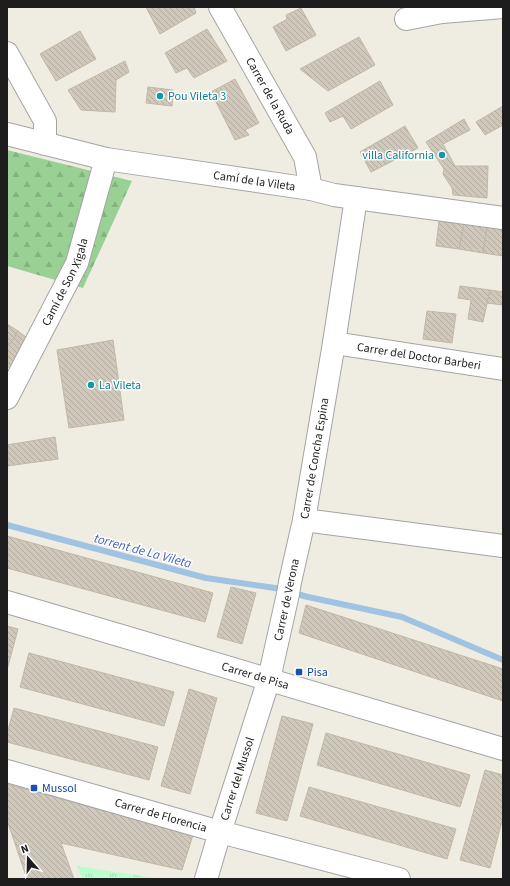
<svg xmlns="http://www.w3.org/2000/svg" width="510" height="886" font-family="'Source Sans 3',sans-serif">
<defs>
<pattern id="forest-firs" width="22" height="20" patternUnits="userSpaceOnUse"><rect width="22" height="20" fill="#99d194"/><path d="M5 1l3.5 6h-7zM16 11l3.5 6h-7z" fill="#83b37f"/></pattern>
<pattern id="park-tufts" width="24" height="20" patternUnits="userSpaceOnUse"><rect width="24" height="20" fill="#bbfdce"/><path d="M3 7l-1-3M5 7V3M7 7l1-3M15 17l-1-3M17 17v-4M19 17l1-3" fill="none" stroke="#a0d8b0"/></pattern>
<pattern id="building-back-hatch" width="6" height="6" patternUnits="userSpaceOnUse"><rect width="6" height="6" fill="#cfc8bb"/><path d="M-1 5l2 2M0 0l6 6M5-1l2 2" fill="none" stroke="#b1aba0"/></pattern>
</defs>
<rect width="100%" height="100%" fill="#efede2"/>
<path fill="url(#forest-firs)" d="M7,150L132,181L83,288L7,266Z"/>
<path fill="url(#park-tufts)" d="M77,866L161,879H82Z"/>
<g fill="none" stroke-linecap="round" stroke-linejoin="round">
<path stroke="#9fc3e0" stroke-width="6" d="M7,525L206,578L275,588L308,597L402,617L503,660"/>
</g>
<path fill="url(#building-back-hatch)" stroke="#c2b7a3" d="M146,7H194L196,13L160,34Z
M301,8L316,35L286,51L273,27L287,19L286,15Z
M207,29L227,61L194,78L187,68L176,73L165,53Z
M80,31L96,59L56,81L40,54Z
M359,37L375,65L328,91L300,69Z
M125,61L129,72L116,80L115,112L81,110L68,90Z
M235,79L259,123L245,130L249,135L235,140L211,92Z
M380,81L393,105L351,129L343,116L330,122L325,113Z
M148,87L173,90L172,106L146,103Z
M503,106V125L485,135L476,122Z
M464,119L470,130L443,144L455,166H488L487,198L453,195L452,188L443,174L444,169L426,142Z
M405,126L418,148L371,172L360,152Z
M439,221L464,223L459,249L436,246Z
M464,223L487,227L483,253L459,249Z
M487,227L503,229V256L483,253Z
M460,286L490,290L483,322L468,319L471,300L458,298Z
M490,290L503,292V305L487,303Z
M427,311L456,314L452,343L423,339Z
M7,324L18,331L10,344L7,342Z
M18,331L31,341L14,371L7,366V342L10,344Z
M113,340L124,420L69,428L57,350Z
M55,437L58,459L7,466V445Z
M7,536L213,593L205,622L7,568Z
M231,587L256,593L242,644L217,637Z
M306,605L503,669V701L299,633Z
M7,626L18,629L7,670Z
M29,653L174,692L164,726L20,687Z
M189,689L217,698L190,794L161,786Z
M14,708L158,747L149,780L7,742V734Z
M282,716L313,724L287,821L256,813Z
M326,733L470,775L460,807L317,765Z
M485,770L503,775V817L490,868L460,860Z
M7,784L193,835L182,870L61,843L74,879H27L7,820Z
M309,787L456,829L447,859L300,816Z"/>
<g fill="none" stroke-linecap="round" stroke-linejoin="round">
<g stroke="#a4a4a4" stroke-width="24">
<g id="minor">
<path id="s1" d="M220,7L305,157L311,189"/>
<path d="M441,7L442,12L503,7"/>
<path d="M406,19L442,12"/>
<path d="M7,53L45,121V144"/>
<path id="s2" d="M7,134L106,159L311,189L334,195L503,218"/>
<path id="s3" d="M334,343L503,369"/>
<path id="s4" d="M7,398L77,263L106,159"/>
<path d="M304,520L503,546"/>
<path id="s5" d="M7,602L503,749"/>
<path id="s6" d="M7,771L220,832L399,879"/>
<path id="s7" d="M206,879L220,832L269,679L288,594L290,582L304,520L334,343L356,198"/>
</g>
</g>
<use href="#minor" stroke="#fff" stroke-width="22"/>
</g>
<g fill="#0f9aa8" stroke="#fff" stroke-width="1.5">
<circle cx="160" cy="96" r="4"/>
<circle cx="442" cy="155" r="4"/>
<circle cx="91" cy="385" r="4"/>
</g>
<g fill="#1a4fb4" stroke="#fff" stroke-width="1.5">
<rect x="295" y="668" width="8" height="8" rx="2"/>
<rect x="30" y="784" width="8" height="8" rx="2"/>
</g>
<g text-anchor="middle" stroke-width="3" stroke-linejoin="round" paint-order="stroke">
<g font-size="12" fill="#0d838f" stroke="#fff" text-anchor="start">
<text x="168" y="100">Pou Vileta 3</text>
<text x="434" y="159" text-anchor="end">villa California</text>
<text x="99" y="389">La Vileta</text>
</g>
<g font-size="12" fill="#1d1d1d" stroke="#fff">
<text dy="4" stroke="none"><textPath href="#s1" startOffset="102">Carrer de la Ruda</textPath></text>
<text dy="4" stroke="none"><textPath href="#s2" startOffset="252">Camí de la Vileta</textPath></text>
<text dy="4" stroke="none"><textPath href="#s4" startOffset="130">Camí de Son Xigala</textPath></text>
<text dy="4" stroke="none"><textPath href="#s3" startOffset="86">Carrer del Doctor Barberi</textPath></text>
<text dy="4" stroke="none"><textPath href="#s7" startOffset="435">Carrer de Concha Espina</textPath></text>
<text dy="4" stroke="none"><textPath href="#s7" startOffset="291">Carrer de Verona</textPath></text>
<text dy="4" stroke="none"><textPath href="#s5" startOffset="259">Carrer de Pisa</textPath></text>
<text dy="4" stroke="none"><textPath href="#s7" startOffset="105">Carrer del Mussol</textPath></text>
<text dy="4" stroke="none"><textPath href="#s6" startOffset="160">Carrer de Florencia</textPath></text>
</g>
<g font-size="12" fill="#164399" stroke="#fff" text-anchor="start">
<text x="307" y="676">Pisa</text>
<text x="42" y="792">Mussol</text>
</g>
<g font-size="13" font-style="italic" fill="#4363b3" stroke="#fff">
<text transform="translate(143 550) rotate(15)" y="5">torrent de La Vileta</text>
</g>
</g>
<rect width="510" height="886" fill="none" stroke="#1d1d1d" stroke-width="16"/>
<g transform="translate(28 858) rotate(340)" stroke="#ffffff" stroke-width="3" paint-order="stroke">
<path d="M0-3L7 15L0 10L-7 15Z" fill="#1d1d1d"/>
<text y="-6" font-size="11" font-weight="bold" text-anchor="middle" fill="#1d1d1d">N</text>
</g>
</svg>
